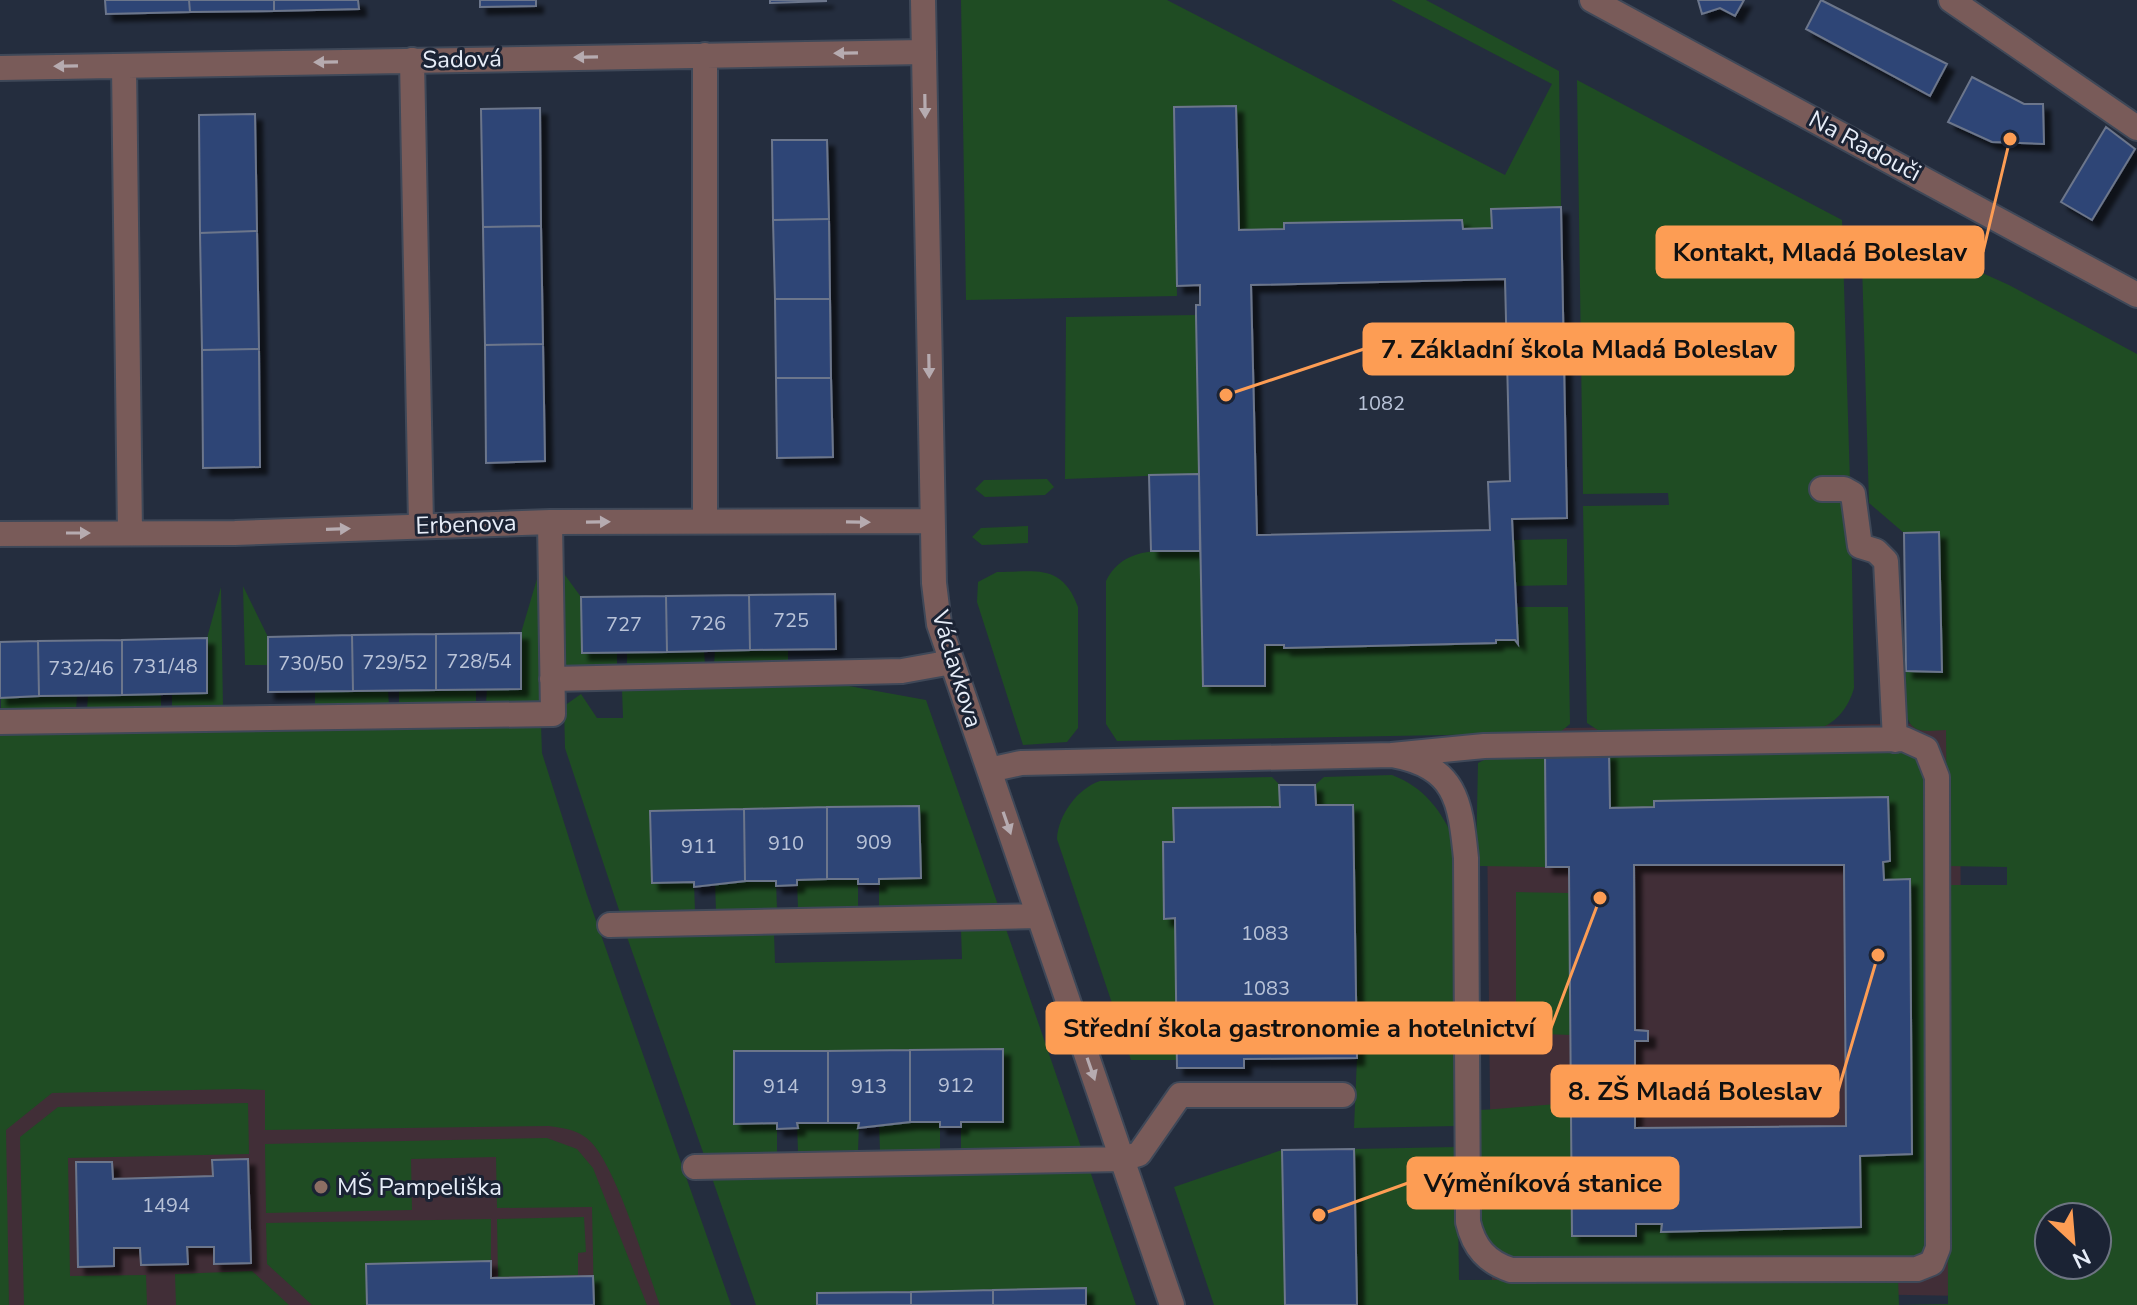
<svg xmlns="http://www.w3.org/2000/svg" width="2137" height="1305" font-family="'Nunito Sans',sans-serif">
<defs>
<filter id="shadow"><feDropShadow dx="7" dy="7" stdDeviation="2" flood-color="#0009"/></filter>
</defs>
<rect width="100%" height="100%" fill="#242d3e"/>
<path fill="#412e37" d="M1959,723L1965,1296L1492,1288L1486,729Z
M596,1062L686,1305H0V1069Z"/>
<path fill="#1f4c23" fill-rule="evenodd" d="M961,0H1167L1505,175L1552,84L1391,0H1426L1559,71L1561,207L1492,209V228L1463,229L1462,220L1285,223L1284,229L1239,230L1174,107L1177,296L966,300Z
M1577,80L1842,220L1850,483L1838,495L1851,513L1854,688C1848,709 1835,725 1813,731L1604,734L1587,723L1583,506L1669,505L1668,493L1583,494Z
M1861,229L1885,241L1891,232L2009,285L2137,354V1305H1357L1354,1149L1457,1147L1459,1280L1898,1278L1899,1305L1948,1304L1947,885H2007V867L1947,866L1946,730C1938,730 1928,732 1920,730C1899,726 1906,687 1906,671L1941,672L1938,532L1904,533L1869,503ZM2049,1217H2097V1265H2049Z
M1196,315L1199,474L1065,479L1066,317Z
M1047,479L1054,487L1045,495L985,497L975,489L984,480Z
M1028,526V543L982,545L972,537L981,528Z
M1567,539V585L1515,586L1513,540Z
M1200,551L1203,686H1264L1265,645H1284L1285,648L1496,644V640H1515L1517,644L1516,607H1568L1570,724L1559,733L1117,741L1106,724V581C1124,544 1165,551 1200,551Z
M562,571L581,597L582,652H617V666L564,667Z
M539,572L541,703H486L487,689L521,688V633Z
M997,572C1036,572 1062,563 1078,607V728L1067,742L1023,745L977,602L978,582Z
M243,586L268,637V665H245Z
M221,587L223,708H172V694L207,693V638Z
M788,650V662L714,664L715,651Z
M704,651L705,664L627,666V652Z
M838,684L926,700L998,905L879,907V879L921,878L919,806L651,811L652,883L694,882L695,912L620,913L565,748L564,706L581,694L597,718H623L622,689Z
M476,689V703L399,705V691Z
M388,691L389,705L315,706V692Z
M161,694V708L87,709L88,696Z
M77,696L76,709L1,710V698Z
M541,725L542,753L587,895L731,1305H660C646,1268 614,1156 585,1137C574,1129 562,1128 549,1126L265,1130V1090L239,1089L52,1093L6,1130L9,1305H0V733Z
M1898,749L1918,757L1927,782L1929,1244L1924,1255L1912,1259L1515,1261C1495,1253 1484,1240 1477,1219V1110C1509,1109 1539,1104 1571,1104L1572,1236H1636V1224H1662V1232L1861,1227L1860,1156L1912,1154L1910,879L1884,880L1883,862L1890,861L1888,797L1655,801L1654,807L1610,808L1609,753Z
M1545,754L1546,867L1480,866L1476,859L1478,763L1490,757Z
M1392,775C1424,787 1442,811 1455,842L1457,1126L1354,1128L1357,1058L1353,805H1316L1315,785L1324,777Z
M1272,777L1279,784L1280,807L1173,808L1174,842H1163L1165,919L1175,918L1177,1060H1131L1057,839C1058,815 1078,788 1100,781Z
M858,879V908L798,909L797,880Z
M776,881L777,910L716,911L715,882Z
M1516,892L1569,893L1571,1035L1516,1033Z
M1006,929L1081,1147L961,1149V1122L1003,1121V1050L734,1051V1124L777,1123V1154L704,1155L627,937L774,933L775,963L962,959L961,930Z
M248,1103L249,1154L68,1158L70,1276L146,1275L147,1305H24L20,1137L58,1107Z
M940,1122V1150L880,1151L879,1123Z
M797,1123H859L858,1152L798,1153Z
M547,1138L577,1149L593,1168L647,1305H594L592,1207L497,1208L496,1157L411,1159L412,1210L266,1213L265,1144Z
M1282,1150L1285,1305H1214L1174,1187Z
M1090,1171L1136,1305H1086L1085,1288L817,1293V1305H756L712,1178Z
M584,1217L586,1252L578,1253V1275L498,1277L497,1219Z
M491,1219V1261L367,1264V1305H312L267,1264L266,1223Z
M252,1271L289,1305H176L175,1274Z"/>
<path fill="#2e4576" stroke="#6c768b" stroke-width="2" fill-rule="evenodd" filter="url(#shadow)" d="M105,0H189L190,12L106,14Z
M189,0H274V11L190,12Z
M274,0H358L359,9L274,11Z
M480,0H536V6L480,7Z
M770,0H826V1L770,3Z
M1698,0H1744L1735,16L1720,8L1702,14Z
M1821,0L1947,64L1930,96L1806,29Z
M1972,77L2024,104H2043L2044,144L1992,142L1948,122Z
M1236,106L1239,230L1284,229V223L1462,220L1463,229L1492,228L1491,209L1561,207L1567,518L1512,519L1518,644L1515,640H1496V643L1284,648V645H1265V686H1203L1196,315V305H1200V285L1177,286L1174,107ZM1505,279L1510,481L1488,482L1490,530L1257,535L1251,285Z
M540,108L541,226L483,227L481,109Z
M255,114L257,231L200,233L199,115Z
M2106,127L2135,149L2092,220L2061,202Z
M772,140H827L829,219L773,220Z
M829,219L830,299H775L773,220Z
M541,226L543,344L485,345L483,227Z
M257,231L259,349L202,350L200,233Z
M775,299H830L831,378H776Z
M543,344L545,461L486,463L485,345Z
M259,349L260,467L203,468L202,350Z
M776,378H831L833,457L777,458Z
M1199,474L1200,551H1151L1149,475Z
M1939,532L1942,672L1906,671L1904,533Z
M835,594L836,649L750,650L749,595Z
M749,595L750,650L667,652L666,596Z
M666,596L667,652L582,653L581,597Z
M521,633V689L436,690V634Z
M436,634V690L353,691L352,635Z
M352,635L353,691L268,692V637Z
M207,638V693L122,695V640Z
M122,640V695L39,696L38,641Z
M38,641L39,696L0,698V642Z
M1609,753L1610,808L1654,807V801L1888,797L1890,861L1883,862L1884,880L1910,879L1912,1154L1860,1156L1861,1227L1661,1232L1662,1224H1636V1236H1572L1569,867H1546L1545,754ZM1634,865H1844L1846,1126L1635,1128V1041H1648V1031L1635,1030Z
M1279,785H1315L1316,805H1353L1357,1058L1244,1059V1068H1177L1175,918L1164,919L1163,842H1174L1173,808L1280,807Z
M919,806L921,878L879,879V884H858V879H827V807Z
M827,807V879L797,880V885L776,886V881H745L744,809Z
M744,809L745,881L694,887V882L652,883L650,811Z
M1003,1049V1122H961V1127H940V1122H910V1050Z
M910,1050V1122L858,1128L859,1123H828V1051Z
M734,1051H828V1123H797L798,1128L777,1129V1123L734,1124Z
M1354,1149L1357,1305H1285L1282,1150Z
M248,1159L251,1263L214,1264V1247H187L188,1264L141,1265L140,1248H114V1266L78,1267L76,1162H112L113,1179L213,1176L212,1160Z
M491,1261V1278L593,1276L594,1305H367L366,1264Z
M1086,1288V1305H993V1290Z
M993,1290V1305H911V1292Z
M911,1292V1305H817V1293Z"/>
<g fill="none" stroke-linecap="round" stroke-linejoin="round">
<g stroke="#3f4858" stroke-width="28">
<path id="minor" d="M923,0L934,583L939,624L1172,1305
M1592,0L2137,295
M1951,0L2137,128
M705,55V521
M412,60L421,525
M124,66L130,533
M0,68L924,52
M1822,489H1844L1853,494L1860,546L1876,551L1886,561L1895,740
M0,534L235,533L550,522L932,521
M552,679L902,671L952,662
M0,722L553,714L550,522
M989,770L1021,763L1392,755C1457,767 1460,801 1466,858L1468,1222C1474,1248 1487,1262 1511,1270L1917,1269L1932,1263L1938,1248L1937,777L1926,749L1904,739L1484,746L1392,755
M610,925L1039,916
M695,1167L1122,1159L1139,1154L1180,1095H1343"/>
</g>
<use href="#minor" stroke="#795b59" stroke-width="24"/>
</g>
<defs><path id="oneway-solid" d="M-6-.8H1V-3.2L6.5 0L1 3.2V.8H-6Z" transform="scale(2)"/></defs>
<g fill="#b6abb0">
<use href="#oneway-solid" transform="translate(846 53) rotate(179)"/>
<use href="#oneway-solid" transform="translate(586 57) rotate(179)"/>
<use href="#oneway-solid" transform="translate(326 62) rotate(179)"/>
<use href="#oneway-solid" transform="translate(66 66) rotate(179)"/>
<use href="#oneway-solid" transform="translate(925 106) rotate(89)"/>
<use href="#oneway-solid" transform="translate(929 366) rotate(89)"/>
<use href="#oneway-solid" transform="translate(598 522) rotate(-1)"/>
<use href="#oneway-solid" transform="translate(858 522) rotate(1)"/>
<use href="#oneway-solid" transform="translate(338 529) rotate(-2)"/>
<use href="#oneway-solid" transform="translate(78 533)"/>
<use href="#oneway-solid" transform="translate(1007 823) rotate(71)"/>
<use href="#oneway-solid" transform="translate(1091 1069) rotate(71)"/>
</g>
<circle fill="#8d6e63" stroke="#1b2334" stroke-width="3" cx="321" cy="1187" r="8"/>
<g text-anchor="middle" stroke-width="6" stroke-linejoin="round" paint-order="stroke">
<g font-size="20" fill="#b9c3d8">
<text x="1381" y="410">1082</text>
<text x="791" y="627">725</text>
<text x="708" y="630">726</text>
<text x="624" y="631">727</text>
<text x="479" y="668">728/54</text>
<text x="395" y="669">729/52</text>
<text x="311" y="670">730/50</text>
<text x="165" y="673">731/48</text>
<text x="81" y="675">732/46</text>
<text x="874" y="849">909</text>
<text x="786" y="850">910</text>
<text x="699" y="853">911</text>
<text x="1265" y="940">1083</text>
<text x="1266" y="995">1083</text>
<text x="956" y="1092">912</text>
<text x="781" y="1093">914</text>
<text x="869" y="1093">913</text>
<text x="166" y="1212">1494</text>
</g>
<g font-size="24" fill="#e7edf8" stroke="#1b2334">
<text transform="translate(462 59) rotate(-1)" y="8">Sadová</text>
<text transform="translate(1865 146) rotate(28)" y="8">Na Radouči</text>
<text transform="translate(466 524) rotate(-2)" y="8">Erbenova</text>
<text transform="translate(957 669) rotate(73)" y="8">Václavkova</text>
</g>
<g font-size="24" fill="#e7edf8" stroke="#1b2334" text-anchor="start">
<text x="337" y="1195">MŠ Pampeliška</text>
</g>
</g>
<path fill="none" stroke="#fd9d54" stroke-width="3" d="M2010 139L1983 252M1226 395L1364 349M1600 898L1551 1028M1878 955L1838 1091M1319 1215L1408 1183"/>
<g fill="#fd9d54" stroke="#1b2334" stroke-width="3">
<circle cx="2010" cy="139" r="8"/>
<circle cx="1226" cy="395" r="8"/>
<circle cx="1600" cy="898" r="8"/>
<circle cx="1878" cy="955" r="8"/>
<circle cx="1319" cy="1215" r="8"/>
</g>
<g fill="#fd9d54" stroke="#fd9d54" stroke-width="3">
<rect x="1657" y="227" width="326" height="50" rx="8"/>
<rect x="1364" y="324" width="429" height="50" rx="8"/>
<rect x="1047" y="1003" width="504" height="50" rx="8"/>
<rect x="1552" y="1066" width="286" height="50" rx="8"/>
<rect x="1408" y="1158" width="270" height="50" rx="8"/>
</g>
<g font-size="26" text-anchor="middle" font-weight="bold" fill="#111">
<text x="1820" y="261">Kontakt, Mladá Boleslav</text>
<text x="1579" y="358">7. Základní škola Mladá Boleslav</text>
<text x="1299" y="1037">Střední škola gastronomie a hotelnictví</text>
<text x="1695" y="1100">8. ZŠ Mladá Boleslav</text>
<text x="1543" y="1192">Výměníková stanice</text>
</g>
<g transform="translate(2073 1241) rotate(154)"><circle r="38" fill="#1b2334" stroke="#6d7482" stroke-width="2"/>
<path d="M0-6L14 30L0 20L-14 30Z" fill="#fd9d54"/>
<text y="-12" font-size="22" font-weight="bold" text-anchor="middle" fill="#e7edf8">N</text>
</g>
</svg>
